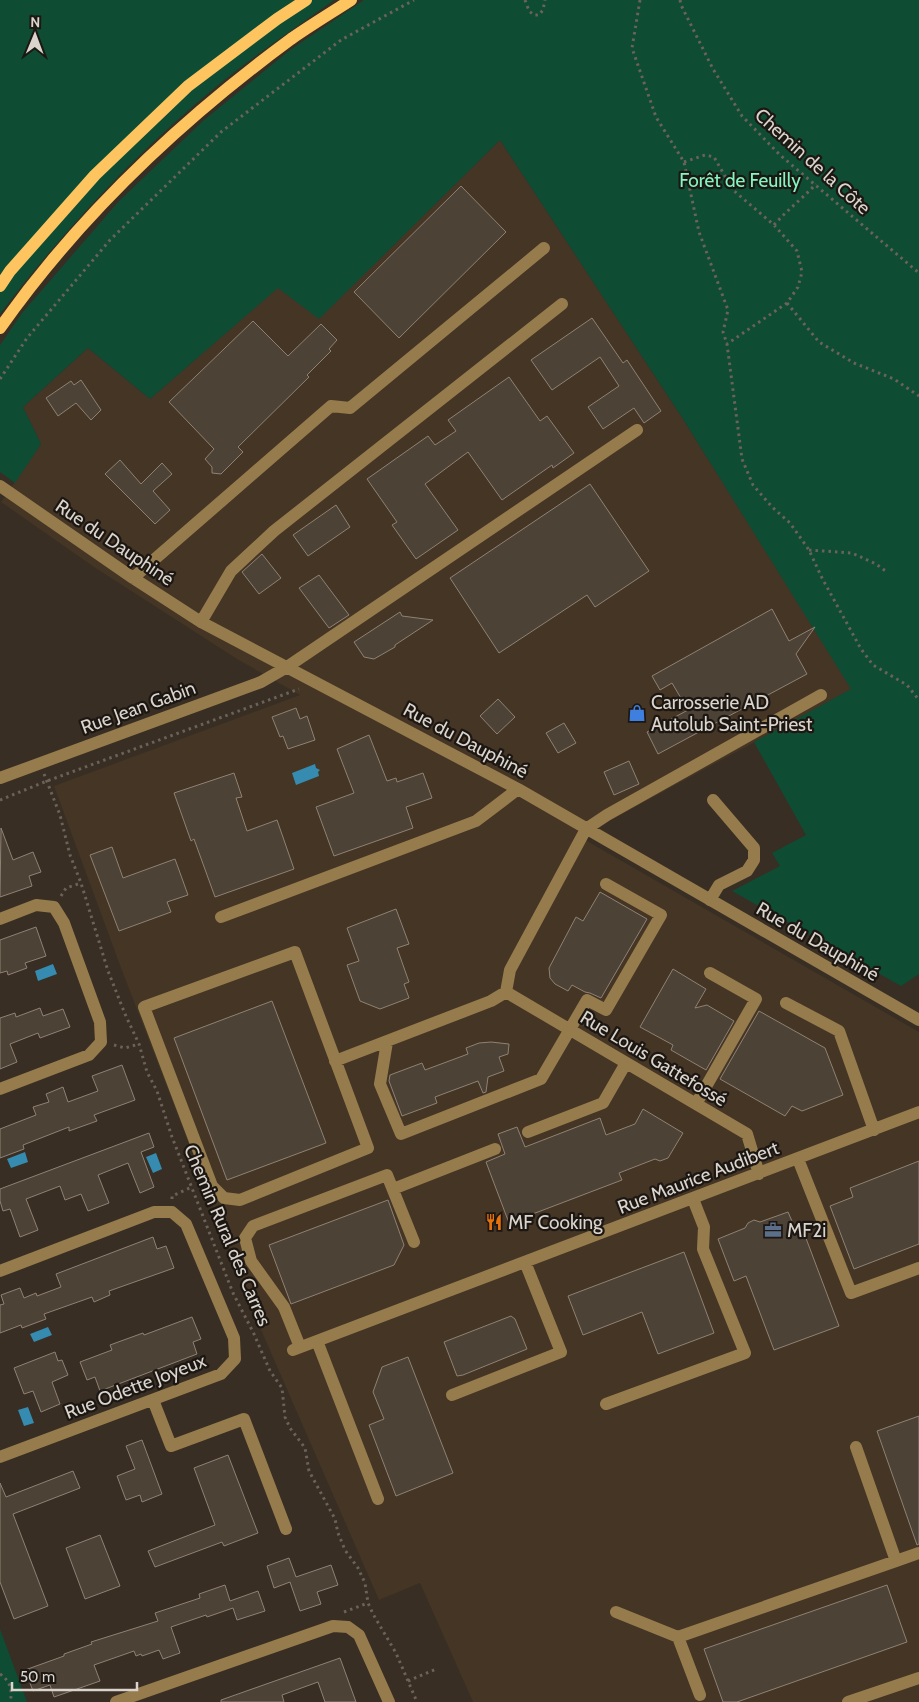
<svg xmlns="http://www.w3.org/2000/svg" width="919" height="1702" font-family="Cabin,sans-serif">
<rect width="100%" height="100%" fill="#382e23"/>
<path fill="#443525" d="M500,140L683,419L852,689L580,837L919,1032V1702H473L420,1583L379,1600L258,1323L121,968L54,786L300,695L237,659L94,567L1,502L41,444L23,407L88,348L150,399L278,287L319,318Z"/>
<path fill="#0f4c34" d="M0,0H334C295,28 255,55 217,86C136,152 63,231 0,314Z
M364,0H919V974L901,986L732,891L780,866L772,853L806,835L754,742L851,689L683,419L500,140L319,319L278,288L150,399L88,348L23,407L41,444L15,483L0,472V345L22,313L119,201L204,120L290,50Z
M0,1629L27,1702H0Z"/>
<path fill="#368bb0" d="M315,764L316,768L320,770L318,772L319,776L296,785L292,773Z
M53,964L57,974L38,981L35,971Z
M25,1152L28,1162L11,1168L7,1159Z
M156,1153L162,1169L153,1173L146,1157Z
M48,1327L52,1335L34,1342L30,1334Z
M28,1407L34,1423L24,1426L18,1410Z"/>
<path fill="#4d4236" stroke="#8f8275" d="M461,186L506,232L399,338L354,292Z
M592,318L623,363L627,360L661,411L644,423L634,408L603,429L588,407L619,386L600,357L552,390L531,360Z
M253,321L288,356L321,324L337,340L329,349L331,351L307,375L309,377L238,447L243,452L221,474L212,473V467L205,459L214,449L169,402Z
M509,377L540,421L547,416L574,453L553,468L552,465L502,500L468,452L425,484L458,530L416,559L392,525L397,522L367,479L428,436L435,445L456,431L448,420Z
M81,380L101,410L91,420L76,403L58,416L46,398L71,381L74,385Z
M120,460L141,484L162,463L172,474L153,491L170,510L155,524L105,474Z
M590,484L649,571L595,607L587,595L499,653L450,578Z
M336,505L350,527L308,556L293,535Z
M262,554L281,578L259,594L242,572Z
M319,575L349,615L329,628L299,588Z
M772,609L789,641L815,627L796,654L807,674L658,754L647,732L688,710L672,683L660,690L652,676Z
M400,612L402,616L433,620L395,645V647L374,659L364,657L354,642Z
M498,699L515,717L497,734L480,716Z
M296,708L300,719L307,716L315,740L288,749L283,736L280,737L272,717Z
M564,723L576,743L558,753L546,733Z
M369,735L387,781L396,778L397,782L423,773L432,798L406,807L413,828L334,856L316,807L354,793L337,749Z
M629,761L639,784L614,795L604,772Z
M234,773L242,797L236,798L247,831L277,820L294,869L215,897L194,839L191,841L174,793Z
M1,828L13,860L33,852L41,872L29,876L32,886L0,897Z
M112,847L123,878L175,859L188,895L167,902L171,912L119,931L90,855Z
M600,892L647,919L601,998L590,993L585,992L572,985L568,991L555,984L550,978L549,968L576,917L583,921Z
M396,909L409,944L397,948L409,982L404,984L409,998L380,1009L360,1001L347,965L359,961L347,928Z
M36,927L46,956L25,963L27,968L8,975L7,971L0,973V940Z
M673,969L706,989L695,1008L707,1005L734,1021L706,1070L671,1050L673,1045L640,1027Z
M272,1001L326,1143L227,1180L174,1038Z
M40,1008L43,1016L63,1009L70,1027L40,1038L38,1033L10,1044L17,1062L0,1069V1018L15,1013L16,1017Z
M759,1011L825,1048L843,1095L802,1111L792,1106L785,1116L720,1079Z
M491,1042L509,1044L508,1054L499,1057L504,1071L488,1077L486,1092L483,1093L478,1081L435,1097L437,1103L402,1116L389,1081L390,1075L422,1063L425,1070L468,1054L466,1048L479,1043Z
M122,1065L135,1100L94,1115L97,1121L69,1131V1127L23,1145L24,1149L0,1158V1129L36,1115L33,1107L49,1102L46,1094L63,1087L68,1102L98,1091L92,1076Z
M643,1109L683,1133L668,1158L660,1161L655,1159L619,1173L622,1180L509,1223L486,1162L505,1154L498,1134L517,1127L525,1147L600,1118L606,1135L635,1124Z
M149,1133L154,1147L141,1152L154,1187L140,1193L128,1163L98,1175L109,1203L88,1211L81,1194L65,1200L60,1186L26,1199L38,1230L20,1237L10,1209L3,1211L0,1201V1189Z
M919,1161V1244L854,1269L830,1206L853,1197L850,1188Z
M388,1200L404,1245L394,1265L291,1304L269,1245Z
M788,1212L795,1228L801,1225L839,1326L774,1350L746,1276L734,1281L718,1239L745,1228L748,1223L754,1220L760,1222Z
M153,1237L157,1249L166,1246L174,1268L109,1291L110,1295L94,1302L92,1297L44,1314L46,1319L22,1328L21,1325L0,1333V1305L4,1304L1,1295L20,1288L24,1298L36,1293L37,1296L61,1287L56,1274Z
M684,1252L714,1333L658,1354L642,1312L583,1335L568,1296Z
M511,1316L515,1319L527,1349L463,1375L457,1376L444,1342Z
M192,1317L201,1339L193,1342L197,1354L100,1391L95,1377L87,1380L80,1362L112,1350L110,1345L143,1333L144,1335Z
M55,1352L58,1361L62,1360L68,1375L52,1382L60,1404L41,1412L33,1391L24,1394L14,1368Z
M408,1357L453,1473L396,1496L369,1425L384,1419L373,1392L382,1367Z
M919,1416V1544L917,1545L877,1431Z
M142,1440L162,1494L142,1502L140,1495L126,1500L117,1476L135,1469L126,1446Z
M228,1455L258,1533L224,1546L222,1542L155,1567L148,1551L215,1525L194,1468Z
M73,1471L80,1488L13,1514L48,1606L14,1619L0,1582V1483L6,1497Z
M100,1535L120,1586L85,1599L66,1548Z
M289,1558L296,1577L331,1565L338,1585L317,1592L321,1604L300,1611L290,1582L274,1588L267,1566Z
M225,1585L230,1601L258,1591L265,1611L237,1620L233,1608L207,1617L206,1615L171,1627L180,1653L163,1659L159,1650L142,1656L141,1654L136,1656L134,1651L94,1665L100,1681L54,1697L50,1685L33,1691L25,1670L64,1656V1654L92,1644L91,1642L158,1621L155,1613L200,1598L199,1594Z
M887,1585L907,1642L737,1702H723L704,1649Z
M340,1658L356,1702H325L318,1682L282,1695L284,1702H221V1700Z"/>
<g fill="none" stroke-linecap="round" stroke-linejoin="round">
<path stroke="#6b6259" stroke-width="3" stroke-dasharray="2.5 4" stroke-linecap="butt" d="M525,0L529,11L534,15H539L543,10L545,0
M640,0L632,48L656,117L684,162L699,232L728,310L723,332L727,344L742,459L753,485L772,507L790,523L809,550L822,578L861,649L873,665L907,685L919,700
M680,0L681,5L713,69L742,116L780,155L919,273
M684,162L705,155L714,157L733,190L774,225L797,251L802,272L798,287L787,303L727,344
M774,225C787,210 802,199 816,184
M787,303L819,342L854,363L894,379L919,396
M0,379L27,338L110,240L221,132L341,40L414,0
M809,550L852,553L876,564L887,572
M44,774L60,815L70,855L81,883L108,971L125,1014L139,1044L147,1072L157,1091L172,1137L233,1293L254,1334L270,1371L282,1388L285,1417L290,1428L305,1448L309,1471L335,1519L338,1533L345,1550L358,1568L365,1583L368,1603L373,1614L396,1653L417,1702
M0,800L47,781L299,689
M61,896L66,888L81,883
M114,1045L125,1048L139,1044
M172,1199V1196L192,1187
M344,1612L368,1603
M0,1674C10,1681 13,1690 10,1702
M408,1681L436,1669"/>
<path stroke="#967b4d" stroke-width="12" d="M0,486L133,578L201,622L518,789L919,1020
M133,578L331,406L350,408L544,248
M201,622L231,571L274,531L562,304
M0,778L261,682L287,667L637,430
M710,900L719,885L747,871L754,860V848L713,800
M221,917L476,821L518,789
M0,919L36,905L54,907L64,923L100,1022L101,1042L89,1055L0,1089
M295,952L368,1148L240,1200L224,1198L212,1186L144,1007Z
M786,1003L839,1031L874,1130
M387,1042L380,1084L401,1134L541,1079L587,1000L606,1010L661,915L606,884
M335,1061L491,1001L506,992
M696,1104L756,999L710,973
M528,1132L603,1103L626,1063
M798,1159L851,1293L919,1268
M759,1174L747,1134L506,992L510,970L586,829L607,815L821,695
M393,1189L495,1149
M0,1271L154,1212H172L186,1224L234,1338L235,1359L221,1374L0,1457
M317,1341L378,1499
M300,1347L284,1307L251,1261L245,1238L253,1226L387,1175L414,1242
M293,1350L919,1112
M452,1395L561,1352L525,1262
M153,1400L171,1446L244,1419L286,1529
M606,1404L745,1353L703,1249L704,1227L693,1199
M856,1447L896,1561L919,1553
M616,1612L678,1637L896,1561
M678,1637L700,1695
M116,1702L333,1626L348,1627L359,1635L389,1702
M848,1702L919,1678"/>
<path stroke="#fec460" stroke-width="12" d="M0,286L10,271L95,175L188,86L277,19L306,0
M0,328C79,216 181,120 291,39C311,25 331,13 351,0"/>
</g>
<defs>
<g id="shop-bare" transform="scale(1.35)"><path d="M-5-2.5h2.3a2.7 3.5 0 0 1 5.4 0H5L5.5 6h-11ZM-1.5-2.5h3a1.5 2.3 0 0 0-3 0Z" fill="#3f7fe0" stroke="#1c1712" stroke-width="2.5" paint-order="stroke"/></g>
<g id="restaurant-bare" transform="scale(1.35)"><path d="M-5-6h1v4h1v-4h1v4h1v-4h1v5L-1.5 .5V6h-2V.5L-5-1ZM5-6V6H3V1.5H1.5Q1.5-4 5-6Z" fill="#e8710a" stroke="#1c1712" stroke-width="2.5" paint-order="stroke"/></g>
<g id="office-bare" transform="scale(1.35)"><path d="M-6-3h4V-5.5h4V-3h4V5H-6ZM-1-4.5V-3h2v-1.5ZM-6 0V1H6V0Z" fill="#5c6f8a" stroke="#1c1712" stroke-width="2.5" paint-order="stroke"/></g>
</defs>
<g fill-rule="evenodd">
<use href="#shop-bare" x="637" y="713"/>
<use href="#restaurant-bare" x="494" y="1222"/>
<use href="#office-bare" x="773" y="1230"/>
</g>
<g text-anchor="middle" stroke-width="4.5" stroke-linejoin="round" paint-order="stroke">
<g font-size="19" fill="#dad4cd" stroke="#1c1712">
<text transform="translate(813 161) rotate(42)" y="7">Chemin de la Côte</text>
<text transform="translate(115 542) rotate(34)" y="7">Rue du Dauphiné</text>
<text transform="translate(138 707) rotate(-20)" y="7">Rue Jean Gabin</text>
<text transform="translate(466 740) rotate(28)" y="7">Rue du Dauphiné</text>
<text transform="translate(818 941) rotate(30)" y="7">Rue du Dauphiné</text>
<text transform="translate(654 1058) rotate(31)" y="7">Rue Louis Gattefossé</text>
<text transform="translate(698 1177) rotate(-21)" y="7">Rue Maurice Audibert</text>
<text transform="translate(228 1235) rotate(67)" y="7">Chemin Rural des Carres</text>
<text transform="translate(135 1386) rotate(-21)" y="7">Rue Odette Joyeux</text>
</g>
<g font-size="19" fill="#84f4c0" stroke="#1c1712">
<text x="740" y="187">Forêt de Feuilly</text>
</g>
<g font-size="19" fill="#dad4cd" stroke="#1c1712" text-anchor="start">
<text x="651" y="709">Carrosserie AD<tspan x="651" dy="22">Autolub Saint-Priest</tspan></text>
<text x="508" y="1229">MF Cooking</text>
<text x="787" y="1237">MF2i</text>
</g>
</g>
<g transform="translate(35 35) rotate(1)" stroke="#1c1712" stroke-width="4" paint-order="stroke">
<path d="M0-4L9 19L0 12L-9 19Z" fill="#dad4cd"/>
<text y="-8" font-size="14" font-weight="bold" text-anchor="middle" fill="#dad4cd">N</text>
</g>
<path d="M12 1682v8h125v-8" fill="none" stroke="#dad4cd" stroke-width="2.5"/>
<text x="20" y="1682" font-size="15" fill="#dad4cd" stroke="#1c1712" stroke-width="4" paint-order="stroke">50 m</text>
</svg>
